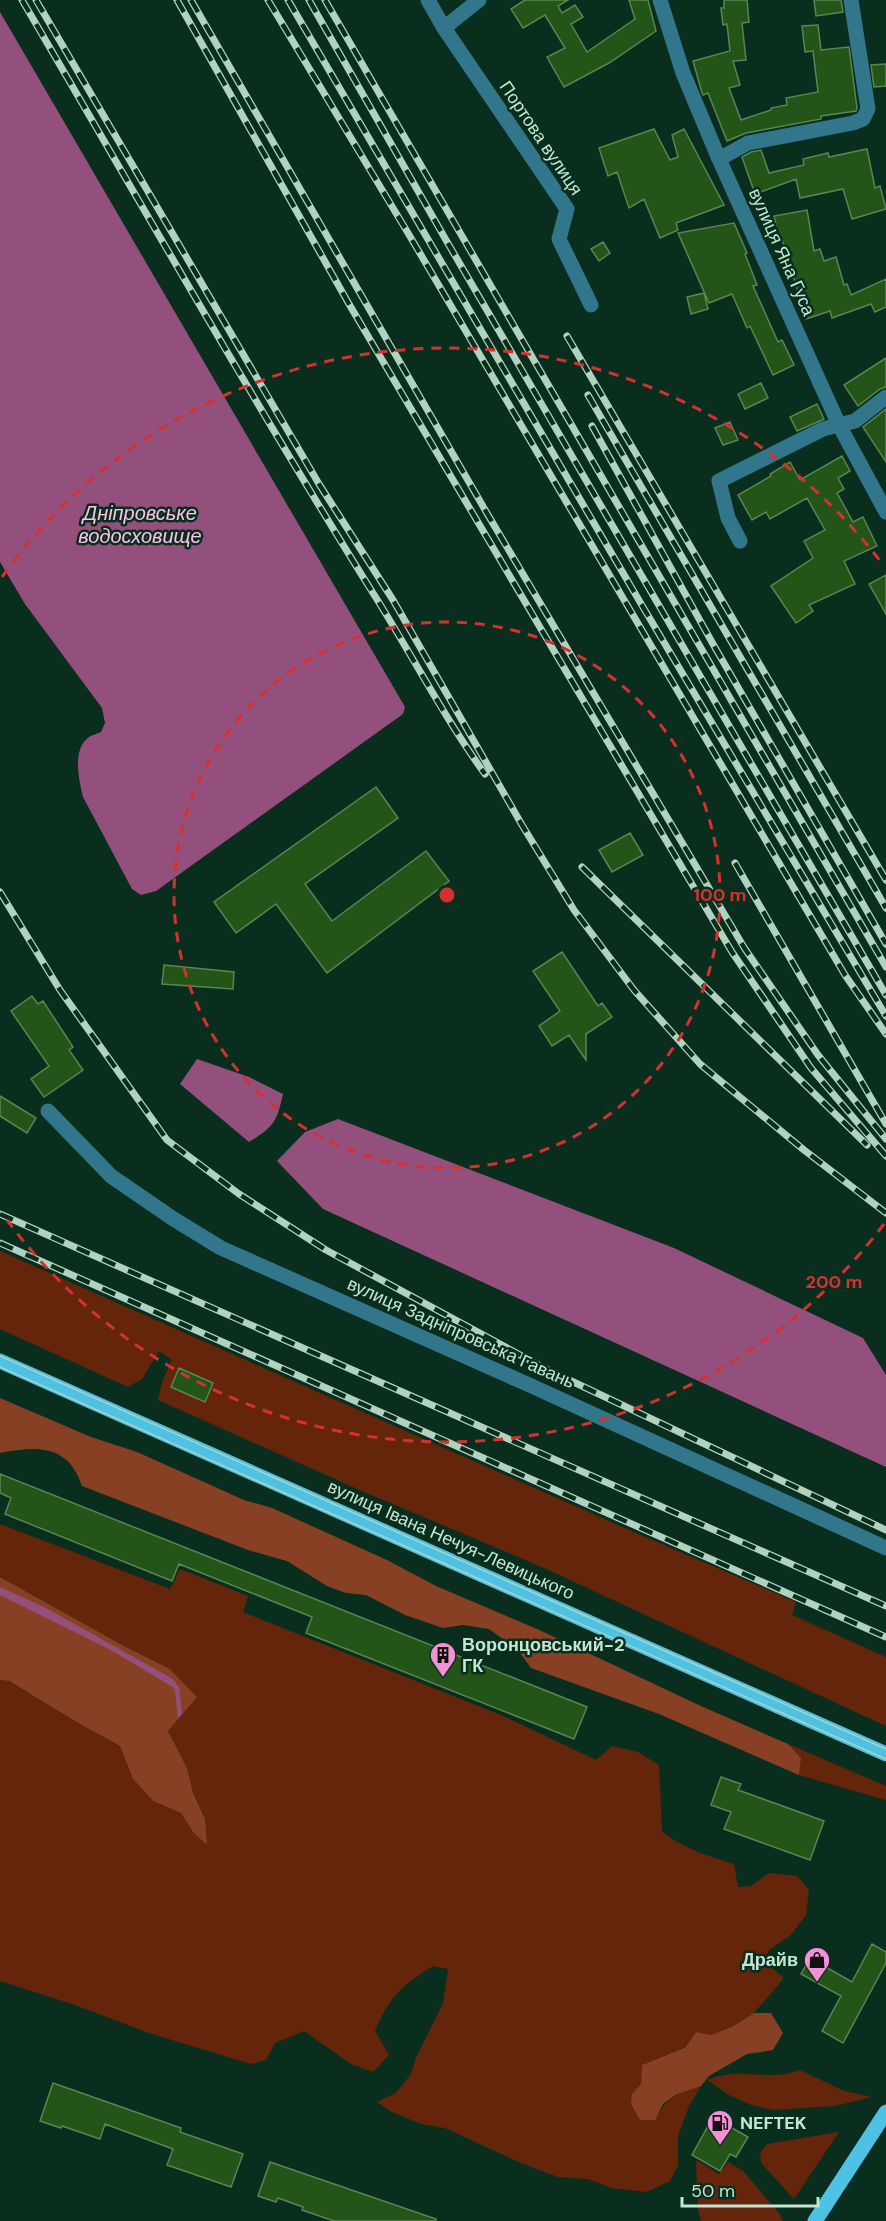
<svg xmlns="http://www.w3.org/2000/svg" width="886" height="2221" font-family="'DM Sans',sans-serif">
<rect width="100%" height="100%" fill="#0a2e1e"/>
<path fill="#65250b" d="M0,1251L620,1526L796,1602L792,1615L886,1657V1726L544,1568L362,1491L158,1400L163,1379L172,1360L159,1351L142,1379L128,1387L0,1329Z
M0,1524L170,1589L180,1569L248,1596L243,1612L501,1715L596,1760L612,1746L638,1752L659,1765L662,1832C683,1848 710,1857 734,1864L738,1887L751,1886L769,1873L797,1876L809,1890L806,1915L790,1936L770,1949L763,1961L784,1978L754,2013L732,2027L642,2065L641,2084L632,2094L655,2119C666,2099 678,2091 701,2086L689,2106L678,2136V2165L670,2181L647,2192L612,2188L588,2179L558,2177L521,2163L445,2128L421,2124L392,2112L377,2102L396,2093L411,2074L416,2058L443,2004L448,1969L433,1966C402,1985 389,1997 375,2031L389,2055L373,2072L351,2064L304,2031L275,2043L266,2060L251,2064L149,2033L75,2005L0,1981V1680L8,1681C45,1703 82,1726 120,1746L133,1779L153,1801L181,1813L193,1832L205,1819L193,1793L187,1768L168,1731L196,1697L170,1669L124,1646L0,1577Z
M788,1744L886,1786V1800L799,1775L801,1758Z
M800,2070L844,2091L872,2097L835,2106L773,2110L751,2105L729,2095L707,2080C742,2065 766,2083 800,2070Z
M839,2132L794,2199L762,2164C758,2155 761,2151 767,2144Z
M696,2160L719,2174L728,2162L743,2171L779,2213L783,2221H701L698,2209Z"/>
<path fill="#884025" d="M0,1398L91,1437L137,1452L244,1500L272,1508L387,1560L436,1586L537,1629L703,1707L788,1744L801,1758L799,1775L659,1714L531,1668L517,1649L489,1629L463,1625L443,1628L405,1615L366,1595L346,1593L327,1586L287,1561L248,1550L82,1486C68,1444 37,1446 0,1453Z
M0,1577L124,1646L170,1669L197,1697L168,1731L187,1768L193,1793L205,1819L207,1845L193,1832L181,1813L153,1801L133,1779L120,1746C82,1726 45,1703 9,1681L0,1680Z
M754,2013H771L783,2033L773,2050L747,2054L709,2076L701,2086L677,2094L663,2104L655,2120H640L631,2104L632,2094L641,2084L642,2065L686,2047L696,2032L711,2035L732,2027Z"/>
<path fill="#93507d" d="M0,12L405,707L403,714L156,891L141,895L132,889L83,797C79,780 72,750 88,738C91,735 97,734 101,732L105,723L102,708L25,604L0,562Z
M197,1059L249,1077L283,1094C277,1121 274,1127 249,1142L180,1084Z
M338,1119L674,1248L863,1338L886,1375V1467L323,1209L277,1161L305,1132Z
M0,1587L46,1608L173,1679L179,1687L182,1714L178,1718L175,1690L173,1687L109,1649L0,1595Z"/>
<path fill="#225517" stroke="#5c8454" stroke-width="1.5" d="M525,0H568L558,6L562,13L575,5L583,17L571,24L587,52L635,19L629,0H648L656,31L609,63L564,87L547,57L565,48L545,15L523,28L511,9Z
M724,0H747L749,22L742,23L746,60L733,61L740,85L729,88L741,120L771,110V108L787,105L786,98L818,92L813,51L805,52L802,26L818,25L821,50L849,47L857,108L856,111L821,116V119L746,133L727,141L708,93L703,95L702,93L693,61L730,51L727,24L723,25L721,8H724Z
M814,0H841L843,12L816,16Z
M886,64V86L874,87L871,65Z
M654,129L670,160L678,157L672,135L684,129L724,205L676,223L678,230L660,238L644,199L629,208L617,172L608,176L599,148Z
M867,149L875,188L880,186L886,209L852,219L843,189L800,198L796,179L755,194L742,157L751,152L761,150L769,173L804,165L803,159L828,153L829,157Z
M807,210L814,251L820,249L824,261L836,257L844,285L847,284L851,295L886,279V307L875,312L871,304L832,318L830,311L806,319L782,239L779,240L774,216Z
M734,223L747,253L745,254L757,285L753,286L778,342L782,340L794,365L773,375L750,326L747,328L732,294L709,303L678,233Z
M603,242L610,253L599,261L591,249Z
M704,293L708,309L691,314L687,297Z
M886,358V387L880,389L858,406L844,385Z
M761,383L768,398L745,409L738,394Z
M817,404L824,419L797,431L790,417Z
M886,409V462L863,427Z
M730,422L738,440L723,445L715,428Z
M842,456L850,471L838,478L844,489L837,493L853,522L863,517L877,546L844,561L855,584L809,605L813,611L796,623L771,586L813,558L804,541L825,530L807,498L770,519L766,512L752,520L738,495L771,476L770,474L790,462L800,480Z
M886,575V614L869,584Z
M376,787L398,818L305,884L332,921L426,851L449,881L327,973L276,904L236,933L214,902Z
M630,833L643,855L612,872L599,850Z
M562,952L598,1006L602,1003L612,1017L586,1034V1060L569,1035L552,1046L539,1026L560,1011L533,971Z
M164,965L234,972L233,989L162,984Z
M32,996L38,1004L43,1001L73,1047L69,1050L83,1070L44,1097L31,1079L49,1066L11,1011Z
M0,1096L36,1118L27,1133L0,1116Z
M179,1368L213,1383L205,1402L171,1387Z
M0,1474L587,1707L574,1739L306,1633L312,1617L179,1564L172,1581L5,1514L11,1498L0,1493Z
M721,1777L741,1784L738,1790L824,1821L810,1860L724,1829L731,1812L711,1805Z
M872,1944L886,1952V1963L843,2043L822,2031L841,1996L801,1974L810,1958L852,1982Z
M53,2083L181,2128L180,2132L243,2154L231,2187L167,2165L173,2149L105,2124L100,2139L62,2126L61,2128L40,2121Z
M713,2117L748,2137L736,2157L730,2154L720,2171L692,2155Z
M270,2162L436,2219V2221H334L302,2210L303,2207L278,2198L276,2202L258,2196Z"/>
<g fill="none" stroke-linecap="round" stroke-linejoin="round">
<path stroke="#31768a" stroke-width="15" d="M428,0L444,28L567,209L559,239L591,305
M660,0L683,73L719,159L839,425L886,512
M444,28L479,0
M719,159L748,143L853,123L863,119L868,109L851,0
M740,541L728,518L719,481L823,429L855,421L886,397
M48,1111L111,1176L172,1218L221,1248L525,1383L886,1548"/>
<path stroke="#4dc2e4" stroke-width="15" d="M0,1361L886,1754
M815,2221L886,2112"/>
<path stroke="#b2d2c0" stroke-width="1.5" d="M0,1356L886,1749
M0,1367L886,1759"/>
<g stroke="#b2d2c0" stroke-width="7">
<path id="rail" d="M22,0C138,198 251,398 373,593C411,653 443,716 485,774
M36,0L319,484L393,600L522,825L574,910L634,990L700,1064L804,1150L886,1213
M177,0L349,304L732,952L811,1068L886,1156
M191,0L488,515L745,949L818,1055L886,1139
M268,0L408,233L845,975L886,1034
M288,0L640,602L886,1016
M309,0L446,240L886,995
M325,0L886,967
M567,336L886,880
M588,395L886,908
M592,426L713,644L886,944
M735,863L886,1124
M582,867L867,1145
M0,892L60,990L167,1140L239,1194L326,1250L546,1369L886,1530
M0,1214L886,1606
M0,1243L886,1637"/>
</g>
<use href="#rail" stroke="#0a2e1e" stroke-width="4.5" stroke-dasharray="14" stroke-linecap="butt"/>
</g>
<g fill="none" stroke="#d53131" stroke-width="3" stroke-dasharray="10 8">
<circle cx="447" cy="895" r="273"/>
<path d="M884 1224A547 547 0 0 1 2 1213M2 577A547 547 0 0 1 884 566"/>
</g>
<defs>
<g id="building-pin" transform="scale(1.35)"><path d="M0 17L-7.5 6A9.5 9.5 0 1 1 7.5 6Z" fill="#f491d4" stroke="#0a2e1e"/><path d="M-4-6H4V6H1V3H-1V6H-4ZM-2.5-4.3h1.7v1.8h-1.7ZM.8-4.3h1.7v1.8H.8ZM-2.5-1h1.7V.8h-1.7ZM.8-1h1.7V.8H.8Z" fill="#111"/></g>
<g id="shop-pin" transform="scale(1.35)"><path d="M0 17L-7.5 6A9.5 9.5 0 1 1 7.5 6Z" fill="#f491d4" stroke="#0a2e1e"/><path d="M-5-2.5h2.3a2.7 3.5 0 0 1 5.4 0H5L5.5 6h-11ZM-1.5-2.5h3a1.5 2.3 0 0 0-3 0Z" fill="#111"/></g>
<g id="fuel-pin" transform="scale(1.35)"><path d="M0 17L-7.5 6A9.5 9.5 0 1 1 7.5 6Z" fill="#f491d4" stroke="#0a2e1e"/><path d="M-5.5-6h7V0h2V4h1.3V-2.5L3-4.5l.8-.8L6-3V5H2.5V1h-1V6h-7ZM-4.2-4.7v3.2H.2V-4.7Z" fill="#111"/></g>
</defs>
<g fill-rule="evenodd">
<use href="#building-pin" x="443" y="1655"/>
<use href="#shop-pin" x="817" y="1960"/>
<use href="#fuel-pin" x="720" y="2123"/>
</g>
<g text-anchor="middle" stroke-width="5" stroke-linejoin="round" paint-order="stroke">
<g font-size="18" fill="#c5e5d3" stroke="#0a2e1e">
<text transform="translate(541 138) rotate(56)" y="6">Портова вулиця</text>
<text transform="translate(782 252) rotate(66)" y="6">вулиця Яна Гуса</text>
<text transform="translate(461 1333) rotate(24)" y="6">вулиця Задніпровська Гавань</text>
<text transform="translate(451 1540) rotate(24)" y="6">вулиця Івана Нечуя-Левицького</text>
</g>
<g font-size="18" font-weight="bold" fill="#c5e5d3" stroke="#0a2e1e" text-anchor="start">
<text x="462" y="1651">Воронцовський-2<tspan x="462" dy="21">ГК</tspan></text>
<text x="798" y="1966" text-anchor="end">Драйв</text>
<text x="740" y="2129">NEFTEK</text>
</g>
<g font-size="20" font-style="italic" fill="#fdc2e8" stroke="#0a2e1e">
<text x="140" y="520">Дніпровське<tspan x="140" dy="23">водосховище</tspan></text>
</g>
</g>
<circle cx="447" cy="895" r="9" fill="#d53131" stroke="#0a2e1e" stroke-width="3"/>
<g font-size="18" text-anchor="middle" font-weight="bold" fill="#d53131" stroke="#0a2e1e" stroke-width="5" stroke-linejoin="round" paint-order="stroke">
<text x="720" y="901">100 m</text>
<text x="834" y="1288">200 m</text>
</g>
<path d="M682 2197v9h136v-9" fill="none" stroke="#c5e5d3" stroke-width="3"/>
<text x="691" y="2197" font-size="18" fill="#c5e5d3" stroke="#0a2e1e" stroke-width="4.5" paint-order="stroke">50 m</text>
</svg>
